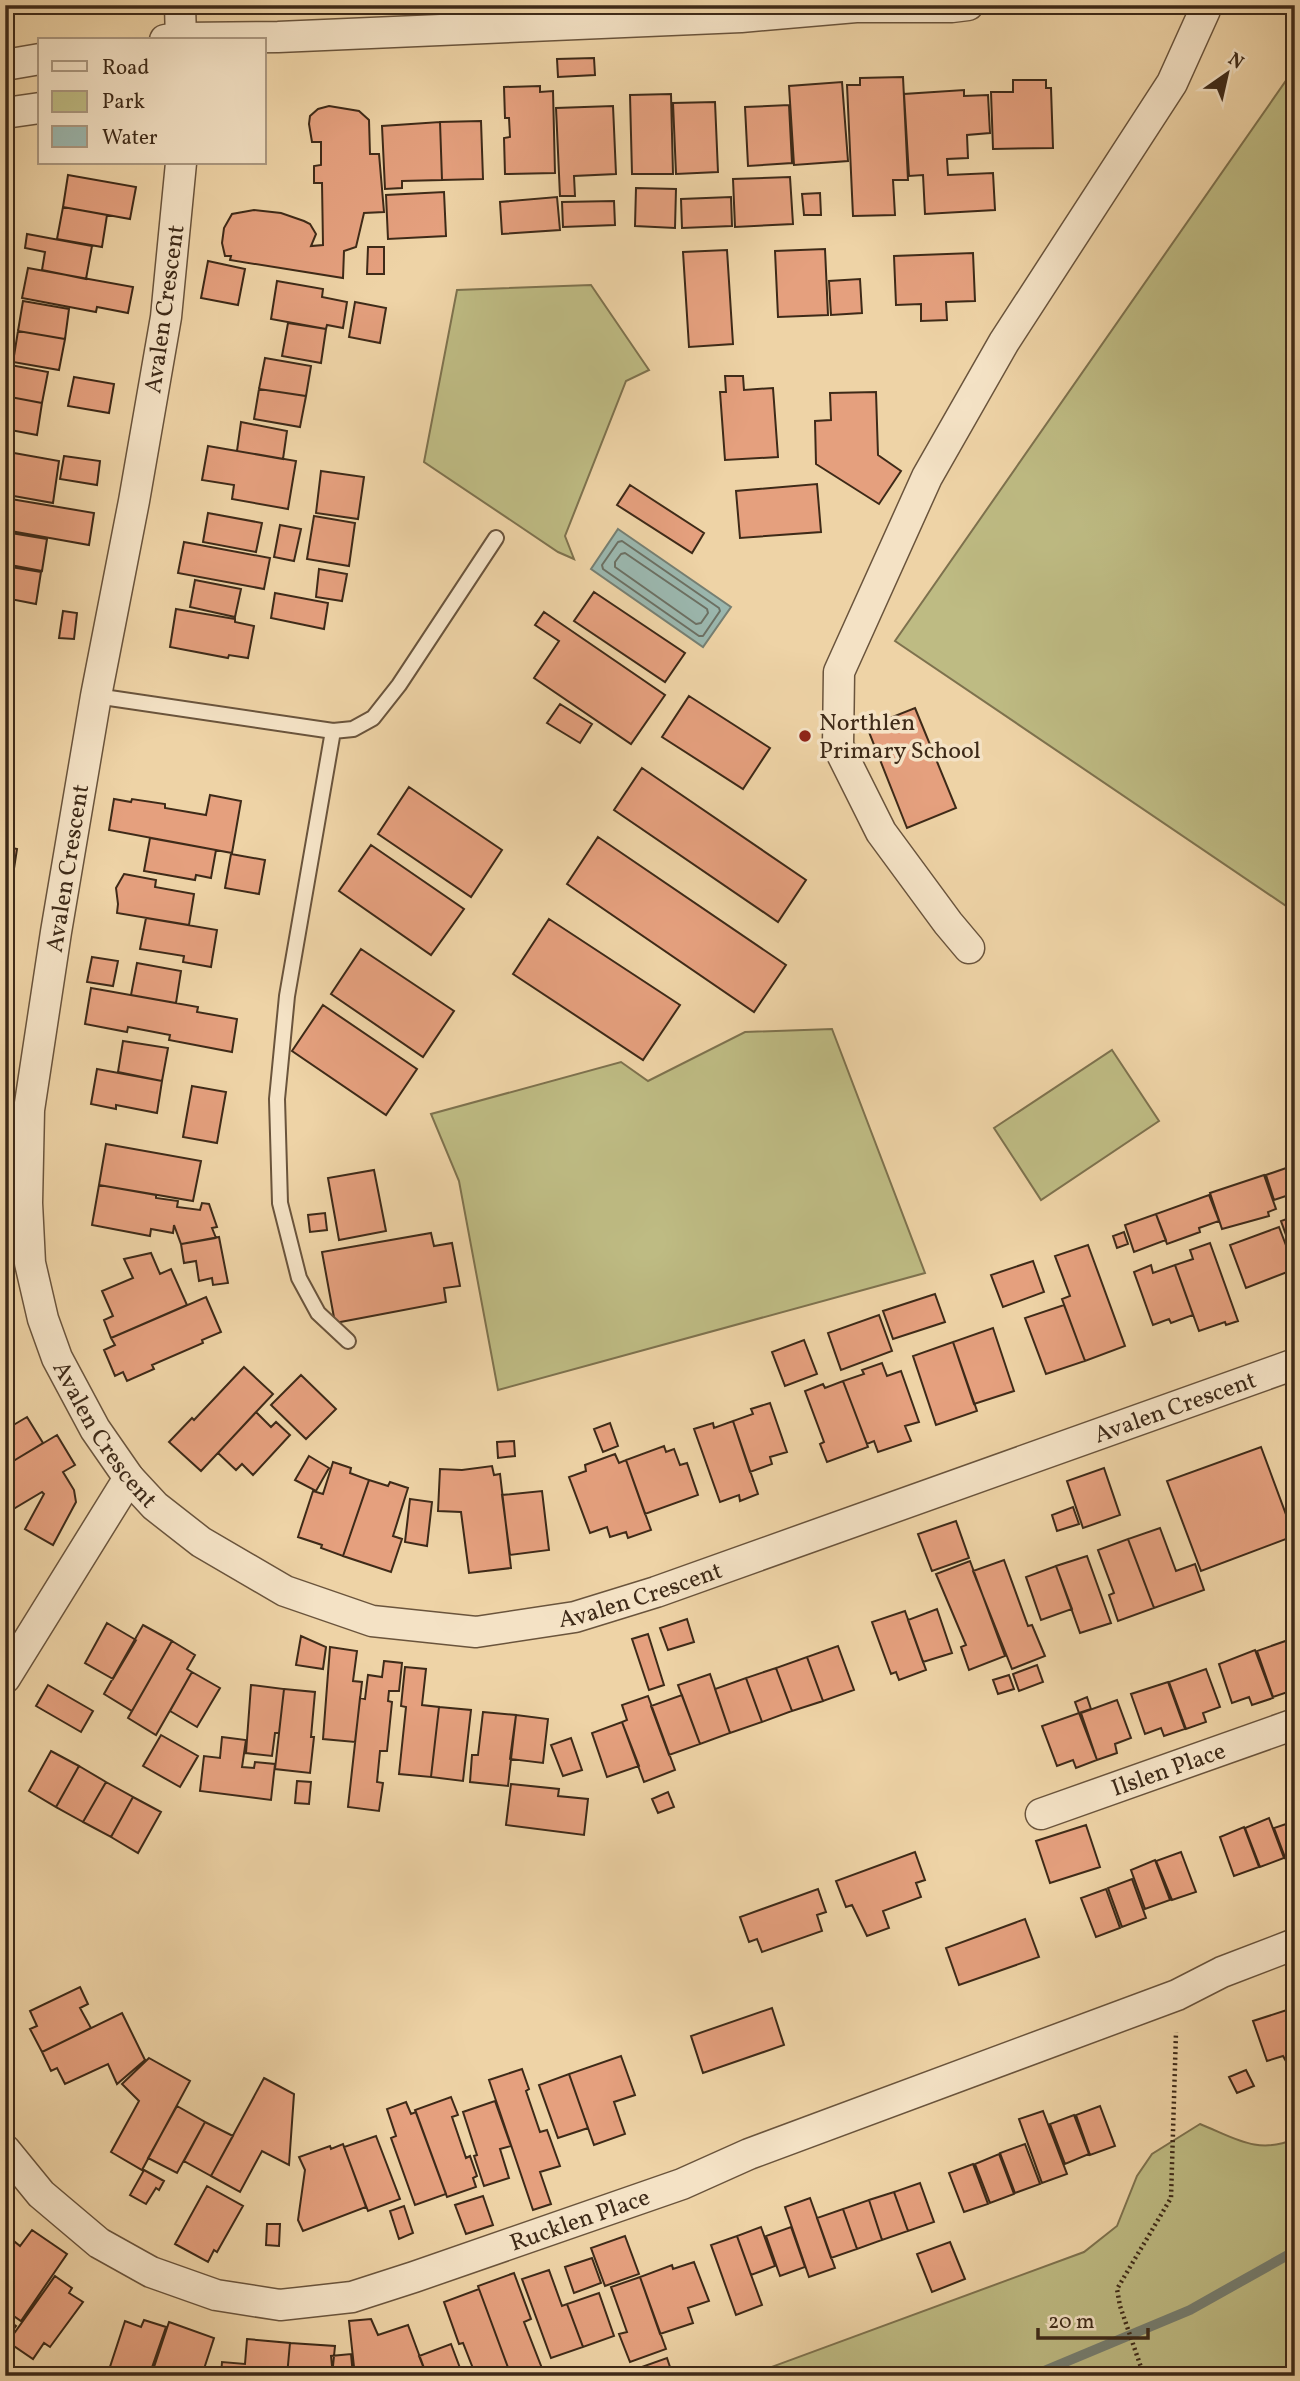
<svg xmlns="http://www.w3.org/2000/svg" width="1300" height="2381" font-family="Vollkorn,serif">
<rect width="100%" height="100%" fill="#eed3a6"/>
<filter id="stains"><feTurbulence type="fractalNoise" baseFrequency=".00286" numOctaves="4"/><feColorMatrix values="0 0 0 0 .2 0 0 0 0 .09 0 0 0 0 .02 0 0 0 .5 -.17"/></filter>
<radialGradient id="worn" r=".72"><stop offset=".6" stop-color="#630" stop-opacity="0"/><stop offset="1" stop-color="#630" stop-opacity=".3"/></radialGradient>
<path fill="#bebb83" stroke="#7e724e" stroke-width="2" d="M1292,72L1295,74V912L895,641Z
M591,285L649,370L626,381L565,536L574,559L558,552L424,462L457,290Z
M832,1029L925,1273L498,1390L459,1181L431,1114L621,1062L648,1081L745,1032Z
M1112,1050L1159,1121L1041,1200L994,1128Z
M1200,2124C1235,2138 1257,2155 1295,2139V2363L1262,2376H747L1084,2252L1117,2226L1137,2176L1152,2154Z"/>
<path fill="#9bb7ae" stroke="#767f72" stroke-width="2" d="M618,529L731,607L703,647L591,569Z"/>
<g fill="none" stroke-linecap="round" stroke-linejoin="round">
<path stroke="#6c7063" stroke-width="2" d="M622,541L719,608L720,611L703,636H699L603,569L602,565L618,542Z
M625,553L707,609L708,613L701,623L696,624L615,567V562L621,554Z"/>
<path stroke="#767f72" stroke-width="10" d="M1032,2376L1190,2310L1295,2251"/>
</g>
<path fill="#e5a07e" stroke="#3e2a18" stroke-width="2" d="M594,58L595,75L558,77L557,59Z
M903,77L908,180H893L895,215L853,216L847,85H860V78Z
M1013,80H1046V88H1051L1053,148L993,149L991,92H1013Z
M842,82L848,161L794,165L789,86Z
M540,86V92L553,91L555,173L505,174L504,138L510,137L509,118H505L504,87Z
M964,90V96L988,95L990,133L967,135L968,158L947,159L948,175L993,173L995,210L925,214L923,175L909,176L904,94Z
M671,94L673,174H632L630,95Z
M715,102L718,172L676,174L673,103Z
M789,105L792,163L748,166L745,107Z
M329,106L359,111L369,120L370,154H379L384,212L364,213L356,247L344,251L343,278L230,260L231,256H225L222,243L224,228L232,214L254,210L281,213L304,221L310,224L316,234L311,246L323,245L322,183H314V166L321,165V142H312L309,124L310,116L318,109Z
M613,106L616,174L574,176L575,196H560L556,108Z
M481,121L483,179L442,180L440,122Z
M440,122L442,180L402,181V188L385,189L382,126Z
M68,175L136,187L130,219L63,207Z
M790,177L793,224L735,227L733,179Z
M636,188L676,189L675,228L635,226Z
M444,192L446,236L388,239L386,195Z
M820,193L821,215H804L802,194Z
M557,197L560,230L502,234L500,202Z
M731,197L732,226L682,228L681,199Z
M614,201L615,225L563,227L562,202Z
M63,207L107,215L102,247L57,239Z
M27,234L92,246L86,279L42,270L45,252L25,248Z
M368,247H384V274H367Z
M825,249L828,315L778,317L775,251Z
M727,250L733,344L689,347L683,252Z
M973,253L975,301L946,302L947,320L921,321V304L896,305L894,256Z
M208,261L245,269L238,305L201,298Z
M28,268L133,287L128,313L97,307L96,312L22,298Z
M860,279L862,313L831,315L829,281Z
M277,281L323,289L322,297L347,302L343,328L327,325L326,329L271,319Z
M23,301L69,309L65,339L18,331Z
M355,302L386,308L380,343L349,337Z
M288,323L326,329L321,363L282,356Z
M18,331L65,339L59,370L13,362Z
M265,358L311,366L306,396L259,389Z
M5,364L48,372L42,403L5,396Z
M725,376H743L744,390L773,388L778,457L725,460L720,392H726Z
M74,377L114,384L109,413L68,406Z
M259,389L306,396L300,427L254,419Z
M876,392L878,455L901,471L879,504L816,464L815,421L831,420L830,393Z
M5,396L42,403L37,435L5,429Z
M241,422L287,431L283,459L237,451Z
M208,446L296,461L288,509L232,499L234,485L202,480Z
M14,453L59,461L53,503L8,495L10,488L5,487V462L12,463Z
M64,456L100,461L97,485L60,479Z
M321,471L364,477L358,519L316,513Z
M817,484L821,532L740,538L736,491Z
M630,485L704,533L692,553L617,505Z
M5,498L94,513L89,545L5,530Z
M208,513L262,523L256,552L203,542Z
M314,516L355,523L349,566L307,559Z
M280,525L301,529L294,561L274,557Z
M5,532L47,539L42,571L5,564Z
M184,542L270,558L264,589L178,573Z
M5,566L41,572L36,604L5,598Z
M319,569L347,574L342,601L316,597Z
M195,580L241,589L235,617L190,607Z
M594,592L685,653L665,682L574,621Z
M275,593L328,603L324,629L271,618Z
M176,609L235,619V622L254,626L248,658L229,655L228,658L170,647Z
M63,611L77,613L74,639L59,638Z
M544,612L665,695L631,744L534,678L559,641L535,625Z
M689,696L770,748L743,789L662,737Z
M560,704L592,724L580,743L547,723Z
M915,708L956,808L907,828L867,727Z
M642,768L806,880L778,922L614,810Z
M409,787L502,850L471,897L378,834Z
M210,795L241,801L232,853L109,830L114,799L131,802L132,799L165,804V808L206,815Z
M5,833H10L8,847L17,849L13,875L5,873Z
M598,837L786,965L754,1012L567,884Z
M150,838L216,850L211,878L196,875L195,880L144,871Z
M371,845L464,909L431,955L339,891Z
M231,854L265,860L259,894L225,888Z
M124,874L156,880L155,887L194,894L189,925L117,913L118,904L116,888Z
M146,918L217,930L211,967L183,962L184,956L140,949Z
M549,919L680,1005L643,1060L513,974Z
M361,949L454,1011L423,1057L331,994Z
M92,957L118,961L113,986L87,982Z
M137,963L181,971L176,1003L131,995Z
M91,988L198,1007L197,1012L237,1019L232,1052L169,1040L170,1035L128,1027L127,1032L85,1024Z
M323,1005L417,1069L386,1115L292,1051Z
M123,1041L168,1048L162,1081L118,1072Z
M97,1069L162,1081L157,1113L116,1105V1109L91,1104Z
M192,1086L226,1092L217,1143L183,1137Z
M106,1144L201,1161L193,1201L99,1185Z
M1295,1165V1193L1274,1200L1266,1175Z
M374,1170L386,1231L339,1240L328,1178Z
M1264,1175L1276,1209L1268,1212L1269,1216L1222,1229L1210,1193Z
M99,1185L156,1195V1198L178,1201L177,1207L200,1210L202,1203L209,1204L217,1227L212,1228L216,1238L181,1244L174,1225L173,1233L151,1229L150,1236L92,1225Z
M1209,1195L1219,1221L1199,1228L1200,1232L1167,1244L1156,1214Z
M325,1213L327,1230L310,1232L308,1215Z
M1156,1214L1166,1240L1134,1252L1125,1225Z
M1295,1216V1260L1281,1221Z
M1279,1227L1295,1269L1246,1288L1230,1245Z
M1124,1232L1128,1244L1117,1248L1113,1236Z
M431,1233L434,1246L452,1243L460,1286L444,1288L446,1302L335,1323L322,1252Z
M219,1237L228,1283L213,1285L212,1278L199,1281L196,1261L184,1263L181,1244Z
M1210,1243L1238,1321L1226,1325L1225,1322L1199,1331L1175,1265L1193,1259L1190,1250Z
M1088,1245L1125,1346L1085,1361L1062,1299L1070,1296L1055,1256Z
M151,1253L160,1274L171,1269L187,1305L111,1338L104,1320L113,1316L102,1291L133,1278L124,1259Z
M1033,1261L1044,1292L1003,1307L991,1275Z
M1151,1265L1153,1273L1175,1265L1193,1315L1171,1323L1169,1319L1153,1325L1134,1272Z
M935,1294L945,1322L893,1339L883,1311Z
M206,1297L221,1332L202,1340L203,1343L152,1365L154,1369L127,1381L123,1372L115,1376L104,1350L115,1345L111,1338Z
M1064,1305L1085,1361L1046,1374L1025,1318Z
M879,1315L892,1351L841,1370L828,1333Z
M993,1328L1014,1391L974,1404L953,1342Z
M804,1340L817,1374L785,1386L772,1352Z
M953,1342L977,1411L936,1425L913,1356Z
M882,1363L887,1376L901,1371L919,1422L905,1426L911,1441L878,1452L874,1441L867,1444L843,1381L864,1374L862,1370Z
M244,1367L273,1394L201,1471L169,1442L192,1418L194,1420Z
M301,1375L336,1409L306,1439L271,1405Z
M843,1381L868,1447L827,1462L820,1444L824,1442L805,1391L823,1384L825,1388Z
M770,1403L787,1452L770,1457L772,1464L750,1472L733,1421L753,1414L751,1409Z
M256,1412L271,1427L276,1422L290,1435L253,1475L242,1464L236,1470L218,1453Z
M27,1417L43,1443L5,1466V1430Z
M733,1421L758,1494L740,1501L739,1495L720,1502L694,1429L713,1423L714,1428Z
M610,1423L618,1446L603,1452L594,1429Z
M57,1435L75,1465L63,1472L74,1490L76,1502L53,1545L25,1529L44,1494L42,1492L5,1514V1466Z
M514,1441L515,1456L498,1458L497,1442Z
M664,1446L666,1452L674,1449L680,1465L687,1463L698,1495L645,1514L626,1460Z
M1261,1447L1294,1536L1201,1571L1167,1481Z
M615,1454L619,1463L626,1460L651,1530L628,1538L626,1532L610,1537L607,1527L590,1533L569,1477L586,1471L585,1465Z
M309,1456L329,1468L316,1491L295,1480Z
M333,1462L351,1468L350,1473L369,1480L343,1556L321,1548L322,1545L298,1537L313,1491L323,1494Z
M492,1466L494,1475L500,1474L511,1568L469,1573L461,1512L438,1511L440,1469L462,1470Z
M1104,1468L1120,1515L1083,1528L1067,1481Z
M369,1480L388,1486L390,1482L408,1488L393,1536L402,1539L391,1572L343,1556Z
M542,1491L549,1550L510,1555L502,1495Z
M410,1499L432,1502L427,1546L405,1542Z
M1073,1507L1079,1524L1057,1531L1052,1515Z
M956,1521L969,1558L932,1571L918,1534Z
M1160,1528L1176,1571L1195,1564L1204,1590L1154,1608L1128,1539Z
M1128,1539L1154,1608L1118,1621L1109,1595L1114,1593L1098,1550Z
M1087,1556L1111,1623L1080,1633L1056,1566Z
M1004,1560L1028,1626L1032,1625L1045,1656L1012,1669L973,1571Z
M970,1561L1005,1656L969,1670L961,1647L966,1645L936,1574Z
M1056,1566L1072,1609L1041,1620L1026,1577Z
M937,1609L952,1653L923,1662L908,1620Z
M905,1611L926,1670L899,1680L896,1672L891,1674L872,1622Z
M687,1619L694,1642L668,1650L660,1628Z
M107,1623L136,1640L113,1679L85,1663Z
M143,1625L172,1641L132,1711L104,1694Z
M648,1634L664,1685L649,1690L632,1639Z
M301,1636L326,1647L323,1669L296,1665Z
M1294,1638L1295,1681L1291,1682L1294,1690L1273,1697L1257,1651Z
M172,1641L195,1655L187,1669L192,1672L156,1735L128,1718Z
M838,1646L854,1690L823,1701L807,1657Z
M330,1647L357,1651L353,1681L362,1682L355,1742L323,1739Z
M1255,1650L1273,1698L1252,1705L1249,1697L1232,1703L1219,1664Z
M807,1657L823,1701L792,1711L776,1668Z
M384,1661L402,1663L399,1691H389L388,1701L392,1702L387,1751H380L377,1782L383,1783L379,1811L348,1807L360,1698L365,1699L368,1675L382,1677Z
M1037,1665L1043,1682L1019,1691L1013,1674Z
M405,1667L426,1669L422,1705L439,1707L431,1777L399,1774L406,1707L401,1706Z
M776,1668L792,1711L762,1722L746,1678Z
M1206,1669L1220,1707L1203,1713L1206,1722L1186,1729L1169,1682Z
M192,1672L220,1688L197,1727L170,1711Z
M710,1674L730,1733L700,1744L678,1685Z
M1009,1675L1014,1689L998,1694L993,1680Z
M746,1678L762,1722L730,1733L715,1689Z
M1168,1682L1185,1729L1164,1736L1161,1728L1145,1734L1131,1694Z
M48,1685L93,1711L81,1732L36,1706Z
M251,1685L284,1689L279,1733H275L272,1756L246,1753Z
M284,1689L315,1692L311,1737H314L310,1773L275,1769Z
M682,1695L700,1744L669,1755L651,1706Z
M648,1696L675,1770L644,1782L622,1722L627,1720L622,1705Z
M1087,1697L1091,1709L1079,1713L1075,1702Z
M1117,1700L1131,1738L1115,1744L1117,1753L1097,1760L1081,1713Z
M439,1707L471,1710L463,1781L431,1777Z
M483,1712L516,1715L508,1786L470,1782L472,1755H478Z
M1079,1713L1097,1760L1076,1768L1073,1760L1057,1766L1042,1726Z
M516,1715L548,1719L543,1763L510,1759Z
M622,1722L639,1766L607,1777L592,1733Z
M161,1735L198,1756L180,1787L143,1766Z
M222,1737L246,1740L242,1767L254,1768L255,1762L275,1764L271,1800L200,1791L204,1756L220,1758Z
M571,1738L582,1770L563,1776L551,1745Z
M51,1751L79,1766L56,1807L29,1791Z
M79,1766L106,1782L83,1822L56,1807Z
M297,1781L311,1782L309,1804L295,1803Z
M106,1782L133,1797L111,1837L83,1822Z
M511,1784L559,1789L558,1796L588,1799L584,1835L506,1825Z
M668,1792L674,1807L658,1813L652,1799Z
M133,1797L161,1812L138,1853L111,1837Z
M1269,1818L1284,1858L1260,1867L1245,1828Z
M1295,1821V1866L1289,1868L1274,1828Z
M1086,1825L1100,1867L1050,1883L1036,1841Z
M1244,1827L1259,1867L1234,1876L1220,1837Z
M915,1852L925,1880L916,1883L921,1897L883,1911L889,1928L867,1936L852,1905L846,1907L836,1881Z
M1181,1852L1196,1892L1172,1900L1156,1861Z
M1155,1860L1170,1900L1145,1909L1131,1870Z
M1132,1879L1146,1918L1122,1927L1108,1888Z
M818,1889L826,1912L817,1915L822,1931L762,1952L757,1939L749,1942L740,1917Z
M1106,1889L1120,1928L1096,1937L1081,1898Z
M1025,1919L1039,1957L959,1985L946,1948Z
M80,1987L88,2004L80,2008L91,2028L42,2052L30,2029L37,2026L30,2011Z
M772,2008L784,2045L703,2073L691,2036Z
M1290,2009L1295,2021V2060L1287,2063L1283,2056L1267,2061L1253,2021Z
M122,2013L145,2060L117,2084L108,2064L65,2084L57,2068L51,2071L42,2052Z
M621,2056L635,2095L614,2102L625,2134L594,2145L569,2074Z
M149,2058L190,2081L142,2170L111,2152L139,2101L122,2084Z
M522,2069L529,2089L526,2091L540,2132L547,2130L560,2166L540,2172L551,2204L533,2210L489,2080Z
M1246,2070L1254,2086L1237,2093L1229,2077Z
M569,2074L588,2128L558,2138L539,2085Z
M264,2078L294,2094L289,2165L262,2151L240,2192L211,2176Z
M451,2097L458,2115L452,2117L466,2158L470,2156L477,2176L473,2178L476,2187L447,2197L415,2110Z
M495,2101L511,2146L500,2149L509,2178L484,2186L474,2156L477,2155L463,2112Z
M406,2102L411,2114L416,2112L446,2194L415,2205L391,2138L396,2136L387,2109Z
M177,2106L205,2122L177,2173L148,2158Z
M1100,2106L1115,2146L1090,2155L1076,2115Z
M1043,2111L1067,2174L1042,2183L1019,2119Z
M1074,2115L1089,2154L1065,2164L1050,2124Z
M205,2122L233,2136L211,2176L184,2161Z
M376,2136L400,2199L368,2211L344,2147Z
M343,2144L366,2207L303,2231L298,2220L305,2170L299,2157L330,2146L331,2149Z
M1025,2144L1040,2184L1015,2193L1000,2153Z
M999,2154L1014,2194L990,2203L975,2164Z
M973,2164L988,2204L964,2212L949,2173Z
M144,2170L164,2181L159,2190L156,2188L146,2204L130,2195Z
M920,2183L934,2222L908,2231L894,2192Z
M207,2186L243,2206L217,2252L214,2250L208,2262L175,2244Z
M894,2192L908,2231L882,2240L869,2200Z
M483,2196L493,2225L466,2234L455,2205Z
M810,2198L835,2268L809,2277L785,2207Z
M869,2200L882,2240L857,2249L843,2209Z
M404,2206L413,2233L399,2239L390,2211Z
M843,2209L857,2249L831,2258L817,2218Z
M267,2224H280L279,2246L266,2245Z
M761,2227L775,2266L751,2275L737,2236Z
M791,2227L805,2267L780,2276L766,2236Z
M32,2230L67,2254L21,2321L5,2310V2256L15,2242L20,2246Z
M625,2236L639,2274L605,2286L591,2248Z
M737,2236L762,2305L736,2315L711,2245Z
M950,2242L965,2279L932,2292L917,2254Z
M592,2258L601,2283L574,2293L565,2267Z
M694,2262L709,2301L688,2308L693,2323L660,2334L640,2277L672,2265L673,2269Z
M549,2270L562,2306L567,2304L583,2347L551,2358L522,2279Z
M514,2273L531,2319L524,2322L545,2376H517L515,2371L510,2373L479,2289L478,2286Z
M55,2276L72,2288L69,2293L83,2302L50,2347L44,2343L33,2359L8,2342Z
M640,2277L666,2349L630,2362L619,2334L627,2332L611,2287Z
M479,2289L510,2373L503,2376H476L463,2343L459,2344L444,2302Z
M599,2293L614,2336L583,2347L567,2304Z
M5,2318L16,2326L5,2341Z
M371,2319L378,2335L408,2325L427,2376H355L349,2321Z
M144,2320L166,2327L149,2376H107L125,2321L141,2327Z
M169,2322L214,2338L203,2372L209,2374L208,2376H151Z
M247,2339L290,2343L287,2376H221L222,2362L245,2364Z
M290,2343L335,2346L332,2376H287Z
M451,2344L463,2376H427L419,2356Z
M351,2354L353,2376H333L331,2356Z
M667,2358L673,2376H635L633,2370Z"/>
<g fill="none" stroke-linecap="round" stroke-linejoin="round">
<g stroke="#6a543c" stroke-width="18">
<path id="lane" d="M96,696L333,731L353,729L373,718L399,685L496,538
M333,731L287,996L277,1099L280,1203L299,1278L318,1313L348,1341"/>
</g>
<g stroke="#6a543c" stroke-width="33">
<g id="street">
<path d="M180,5L181,40"/>
<path d="M165,40L181,38L278,37L741,17L856,7H952L968,5"/>
<path d="M5,65L40,59"/>
<path d="M5,113L40,108"/>
<path id="s1" d="M181,163L166,317L134,501L96,696L56,932L29,1110L27,1203L30,1263L43,1319L57,1358L95,1429L129,1478L155,1506L201,1542L285,1591L372,1621L476,1632L575,1617L656,1592L1295,1364"/>
<path d="M969,948L948,923L881,832L838,746L839,672L927,477L1004,342L1172,83L1205,10L1204,5"/>
<path d="M5,1678L129,1478"/>
<path id="s2" d="M1041,1814L1295,1724"/>
<path id="s3" d="M5,2150L41,2194L99,2243L151,2272L216,2295L280,2305L352,2297L414,2277L682,2184L749,2154L1177,1995L1222,1972L1295,1944"/>
</g>
</g>
<path stroke="#3e2a18" stroke-width="4.5" stroke-dasharray="2 3.5" stroke-linecap="butt" d="M1144,2376L1120,2306L1117,2289L1171,2198L1176,2032"/>
<use href="#lane" stroke="#f4e2c5" stroke-width="14"/>
<use href="#street" stroke="#f4e2c5" stroke-width="30"/>
</g>
<circle fill="#8f2418" stroke="#f4e2c5" stroke-width="2.5" cx="805" cy="736" r="7"/>
<g text-anchor="middle" stroke-width="7" stroke-linejoin="round" paint-order="stroke">
<g font-size="24" fill="#3e2a18" stroke="#f4e2c5">
<text transform="translate(164 309) rotate(-82)" y="8">Avalen Crescent</text>
<text transform="translate(67 868) rotate(-81)" y="8">Avalen Crescent</text>
<text dy="8" stroke="none"><textPath href="#s1" startOffset="2478">Avalen Crescent</textPath></text>
<text dy="8" stroke="none"><textPath href="#s1" startOffset="1302">Avalen Crescent</textPath></text>
<text dy="8" stroke="none"><textPath href="#s1" startOffset="1911">Avalen Crescent</textPath></text>
<text dy="8" stroke="none"><textPath href="#s2" startOffset="135">Ilslen Place</textPath></text>
<text dy="8" stroke="none"><textPath href="#s3" startOffset="639">Rucklen Place</textPath></text>
</g>
<g font-size="24" fill="#3e2a18" stroke="#f4e2c5" text-anchor="start">
<text x="819" y="730">Northlen<tspan x="819" dy="28">Primary School</tspan></text>
</g>
</g>
<rect width="1300" height="2381" fill="none" stroke="#eed3a6" stroke-width="28"/>
<rect x="7" y="7" width="1286" height="2367" fill="none" stroke="#3e2a18" stroke-width="3.5"/>
<rect x="14" y="14" width="1272" height="2353" fill="none" stroke="#3e2a18" stroke-width="2"/>
<rect x="38" y="38" width="228" height="126" fill="#f4e2c5" stroke="#ab9880" stroke-width="2"/>
<rect x="52" y="61" width="35" height="10" fill="#f4e2c5" stroke="#ab9880" stroke-width="2"/>
<text x="102" y="74" font-size="21" fill="#3e2a18">Road</text>
<rect x="52" y="91" width="35" height="21" fill="#bebb83" stroke="#ab9880" stroke-width="2"/>
<text x="102" y="108" font-size="21" fill="#3e2a18">Park</text>
<rect x="52" y="126" width="35" height="21" fill="#9bb7ae" stroke="#ab9880" stroke-width="2"/>
<text x="102" y="144" font-size="21" fill="#3e2a18">Water</text>
<g transform="translate(1227 74) rotate(34)" stroke="#f4e2c5" stroke-width="5" paint-order="stroke">
<path d="M0-5L12 26L0 18L-12 26Z" fill="#3e2a18"/>
<text y="-10" font-size="19" font-weight="bold" text-anchor="middle" fill="#3e2a18">N</text>
</g>
<path d="M1038 2328v10h110v-10" fill="none" stroke="#3e2a18" stroke-width="3.5"/>
<text x="1048" y="2328" font-size="21" fill="#3e2a18" stroke="#f4e2c5" stroke-width="5" paint-order="stroke">20 m</text>
<rect width="100%" height="100%" filter="url(#stains)"/>
<rect width="100%" height="100%" fill="url(#worn)"/>
</svg>
